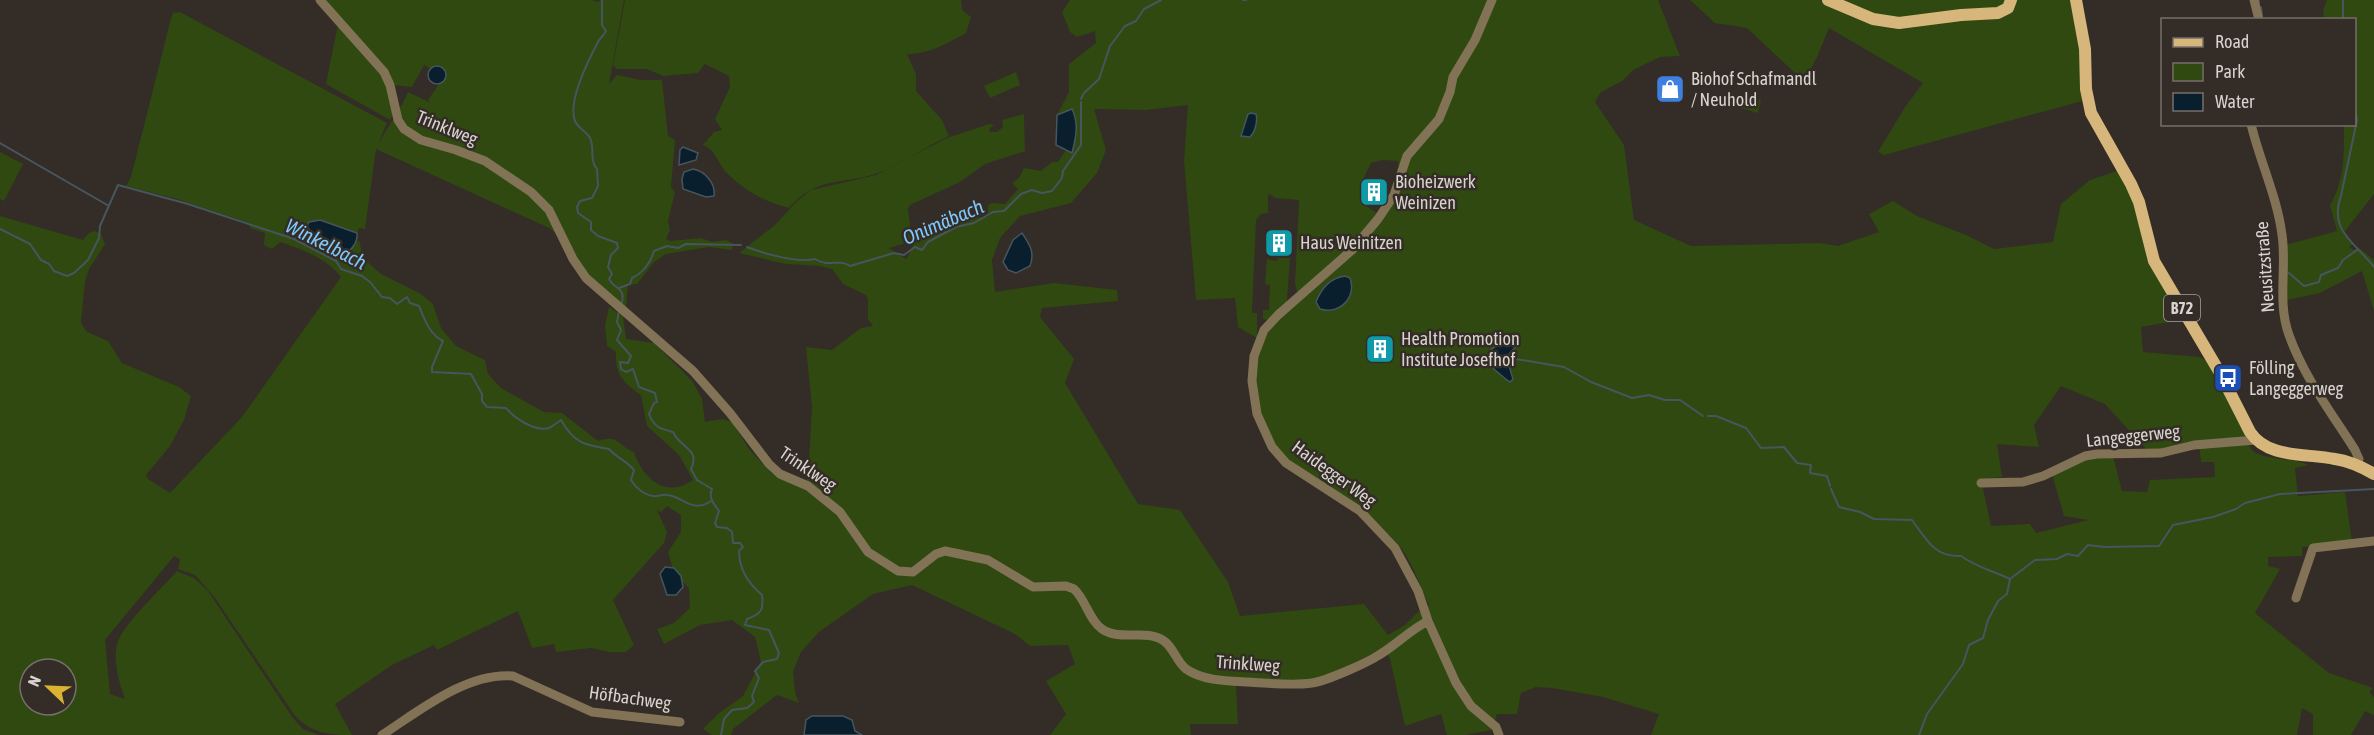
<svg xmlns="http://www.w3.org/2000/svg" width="2374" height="735" font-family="'Asap Condensed',sans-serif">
<rect width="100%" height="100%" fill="#342c26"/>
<path fill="#2f4911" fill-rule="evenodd" d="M324,0H592L599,2L600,0H624L609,84L617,75L640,80H662L668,136L675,140L671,187L675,192L668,221L670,230L666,239L670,241L701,238L712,242L726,240L734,244L731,250L709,247L666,254L654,262L637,284L628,285L626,308L606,291L604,293C570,264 569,232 544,201C538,194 530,188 523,182L521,186L548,211L580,273L605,300L579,274L559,235L549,228L376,149L365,229L359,228L357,233L320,220L309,222L307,226C316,240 334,243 347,252L359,240L363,258L381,274L421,294L433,304L441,328L456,346L485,360L488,374L501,388L544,412L562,413L598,441C618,434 617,445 634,452C643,479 666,499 693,480L679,455L647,426L641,395C623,382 615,375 616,352L607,346L605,326L609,307L623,316L626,339L654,343L693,382L702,399L705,422L722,419L732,422L749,449L771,473L802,487L808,478L812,407L806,347L832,350L861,328L873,326L868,319V300L866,295L843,284L832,269L820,266L786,264L739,253L775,225L797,201L811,190L876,175L947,138L989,124L994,125L989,129L991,132H997L1003,127L1002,120L1024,114L1025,151L985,164L960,182L910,205L908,209L912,241L889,248L906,259C911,253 912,243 919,238C935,226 968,216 988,217V206L991,203L1005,204L1018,189L1012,183L1019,178L1024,168L1041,171L1052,162H1058L1066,150L1072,152C1076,138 1079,123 1072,109L1057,115L1069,92V64L1096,43L1095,31L1077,37L1070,32L1062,12L1070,0H1658L1680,56L1660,57L1633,70L1622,81L1601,92L1595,102L1624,145L1634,220L1691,246L1820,243L1838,246L1879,232L1869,214L1893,201L1917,216L1966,235L1994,249L2053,242L2061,204L2090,180L2120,170C2136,197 2138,227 2147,255C2155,278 2172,299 2186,319L2141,327L2143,352L2199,357L2208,361L2242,429C2250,435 2246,448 2256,453C2273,461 2292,457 2309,465L2295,468L2298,496L2345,492L2352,542L2302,547V556L2268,557V566L2280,569L2255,613L2329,673L2373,688L2369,692L2374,697V715L2365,711L2351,735H2313V714L2302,708L2297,735H1651L1659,714L1603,697L1552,688L1536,687L1521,693L1517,714H1497L1492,730L1465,735H1447L1441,714L1405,726L1390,659L1384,649L1317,680L1258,687L1236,685L1238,724H1190L1191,735H1050L1066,714L1046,681L1075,664L1068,645L1030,646L1015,634L912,585L873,594L819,632L801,652L793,672L795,692L799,703L777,695L733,729L731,735H712L703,729L718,714L743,696L761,662L755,637L732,620L700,625L664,644L657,629L674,623L690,608L689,588L674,573L668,552L681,532V515L667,506L661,512L657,510L667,532L664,543L613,600L634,645L626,652H610L591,648L556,652L554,644L532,648L518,611L437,650L434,645L392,665L335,704L352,735C328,735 312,733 295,716L215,598L195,575L178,569L180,559L174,556L105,640L110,694L125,699C119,683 111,656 119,639C127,621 163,587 177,571L194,578L208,591L293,718L303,729L319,735H0V216L83,240L89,233L94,231L101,234L105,244L89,269L85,281L81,323L87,332L108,341L122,363L179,387L191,396L184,420L170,446L146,475L148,479L170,493L242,417L341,277C326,258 302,249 280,242L272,249L264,245L265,233L250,228L249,223L177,199L126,186L131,177L171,18L173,13L180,12L387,123L378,144C388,126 400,111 408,92L431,103L428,100L441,81L436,72L424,65L412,87L393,85L376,57ZM1188,105L1184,161L1196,300L1235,298L1238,327L1257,338V313H1252L1256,220L1261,214L1268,213V194L1276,198L1299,200L1295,283L1297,291L1301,292L1351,247L1374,218L1377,213L1363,204L1364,177L1371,163L1383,160L1398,161C1401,182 1394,195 1383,212C1365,239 1342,260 1317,281C1292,303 1262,321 1254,356C1251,369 1252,383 1253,396C1263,479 1354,491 1401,548C1412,562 1421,588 1429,605L1418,612L1405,625L1388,635L1364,604L1240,616L1228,582L1180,510L1138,504L1065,383L1074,359L1040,317L1042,308L1118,301L1117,290L1054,283L995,292L992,260L1000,238L1020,216L1071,203L1097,173L1106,150L1094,109L1146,110ZM456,148L493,164L491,167L460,153ZM2061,386L2105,404L2147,450H2165L2199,442L2201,462H2214L2215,477L2150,480L2147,492L2122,491L2113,456L2079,461L2052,474L2064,516L2088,520L2036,533L2030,524L1991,526L1981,479L2002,477L1997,444L2039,447L2034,425ZM30,669H66V705H30Z
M625,0H961L962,10L971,17L966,33C948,43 927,55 907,54L916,74V91L942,120L949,136C925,147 902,164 878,173C843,185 816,176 789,208C766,202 744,191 727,173C718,164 716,150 703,145L714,132L722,130L715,119L730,87L729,76L705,64L698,73L663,76L647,69H617L613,65Z
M1690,0H2072L2078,34L2082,101L1884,155L1878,152L1905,107L1923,83L1829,28L1817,57L1801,88L1796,74L1747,28L1715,23Z
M2327,0H2374V194L2345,231L2353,244L2349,247L2354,250L2358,247L2374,260V311L2362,271L2320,293L2287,300L2285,243L2289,244L2337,231L2330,205C2345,181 2344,152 2344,125L2354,124V20L2324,19L2323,10Z
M338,24L384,76L393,114L390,120L326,84Z
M1016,72L1020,85L990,98L984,86Z
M1736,94L1761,100L1758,113L1733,106Z
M0,152L23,164L4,201L0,199Z
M1278,258H1290L1287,300L1285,305L1267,320L1263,319V310H1269L1270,285L1265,284L1267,259L1277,261Z"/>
<path fill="#091f2e" stroke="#47555e" stroke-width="1.5" d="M428 75a9 9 0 1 1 18 0a9 9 0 1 1-18 0Z
M1072,109C1079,123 1076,138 1072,153L1056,145L1057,115Z
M1251,113L1256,114C1258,121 1255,132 1250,137L1241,136L1248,114Z
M683,147L698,153L696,160L679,165L680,150Z
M693,169C705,171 716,184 714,196L706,197L683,189L682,179L684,172Z
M320,220L357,233C358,240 354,248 347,252C334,244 315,240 307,226L309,222Z
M1022,233C1030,245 1035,252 1030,266L1016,273L1008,270L1003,262L1013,240Z
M1345,276L1350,278C1357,297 1340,315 1320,309L1316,302C1321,289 1330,278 1345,276Z
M1518,338L1520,339C1519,347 1509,350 1507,359L1513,379L1510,382C1505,379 1500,374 1495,370C1475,351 1501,342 1518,338Z
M665,567L674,568L681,576L683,587L676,595H667L660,574Z
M812,716H843L852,720L855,731L862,735H804L806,720Z"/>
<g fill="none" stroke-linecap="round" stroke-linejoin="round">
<path stroke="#47555e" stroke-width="2" d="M602,0V25L606,31C604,35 601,37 598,42C589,59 567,101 575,121C578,128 586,131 590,138C595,148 589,160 597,169L598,186L592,198L580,201L577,207L578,213L591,222V230L598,236L617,243L618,248L611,255L608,267L612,274L609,279C615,291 627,286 621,306
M1243,0H1246
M2259,1V3
M2261,7L2262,16
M2343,20V0
M1081,99L1084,93L1099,79L1110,46L1125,26L1136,21L1144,9L1161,0
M2354,103L2357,120L2341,196C2328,231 2356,243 2374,267
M0,143L109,206
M0,229L30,244L41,260L49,264L54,271L67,276L74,273L88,260L99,238L100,226L118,185L188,204L294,239L336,261L341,269L362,276L370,282L382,297L390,298L397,304L407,297L410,303L419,306C425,320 429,334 443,341L432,367V372L471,374L482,394V401L487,407L506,408C514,418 535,432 549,428C553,426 558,422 561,420C574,443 584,445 609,449C617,458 627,461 634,470L631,480C635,487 644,495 653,496C657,497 662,494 667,495C683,496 692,514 711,501
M747,247C765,254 797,263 815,259C829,268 838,258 850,266L894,253L904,255L915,247L922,250L928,242L956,227L974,223L993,212L1004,211L1021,194L1032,190L1042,193L1052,191L1062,178L1063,171L1081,145V102
M2289,273L2304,286L2319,282L2321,275L2338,268L2343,260L2357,250
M619,288L630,284L632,278C643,273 651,262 654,251L667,246L678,248L686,244L741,245
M619,311L617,322L621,330L617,340L631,356L628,363L620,362L621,369L626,372L633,369L639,387L655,393L657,402L654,403L649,414C654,427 660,429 673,432C680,448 701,449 691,469L697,480L712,489C708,498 714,504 719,511L715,523L717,527L727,528L732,532L733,543H740L743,547L739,551C739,569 749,584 762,595C764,610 761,614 747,619L745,625L769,630L779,653L777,659L763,662L755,671L759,678L752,696L754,702L747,708L732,710L724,719L721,735
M1510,358L1564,367L1591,382L1632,398L1649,395L1665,400H1680L1703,416
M1708,416H1716L1746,428L1761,448L1784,447L1797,463L1811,465L1810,473L1827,476L1830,486
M1831,489L1839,507L1860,512L1874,519L1912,520C1927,540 1934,557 1961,556C1976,567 1993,571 2010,579
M1919,735L1927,714L1963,664L1969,645L1983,638L1988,620L1998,601L2007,594L2010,579L2035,560L2057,559L2067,554L2078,556L2088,545L2104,547L2159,546L2173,525L2213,517L2236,509L2245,503L2280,494L2374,489"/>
<path stroke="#827256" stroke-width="9" d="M320,0L384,72L390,85L398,120L404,129L421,140L456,150L485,161L531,192L549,210L573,259L586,278L693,371L730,413L769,464L780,474L808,486L840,512L868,552L898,571L913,572L936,554L945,551L988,560L1033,587L1066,586L1074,589C1086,600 1089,620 1102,629C1121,642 1146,628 1164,641C1174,648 1176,661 1186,669C1203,681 1228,681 1248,682C1269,683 1291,686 1312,683C1326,681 1367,663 1379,655C1396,645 1410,630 1428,621
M1492,0L1475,40L1453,77L1450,92L1439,119L1407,156L1394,195L1378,219L1352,250L1278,315L1264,330L1254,356L1252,381L1257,414L1272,447L1286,463L1360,511L1395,548L1418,591L1428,621L1456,683L1471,706L1496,727L1499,735
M2254,0L2259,20
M2251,124C2260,162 2277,196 2282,235C2287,268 2277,302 2289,335C2304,377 2331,412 2355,450L2359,459L2357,465
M1981,483L2023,482L2043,476L2085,456L2097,454L2161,453L2194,445L2256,440
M2296,598L2313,548L2374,541
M382,735C419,711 467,672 513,676L592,712L680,722"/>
<path stroke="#d7b67b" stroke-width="12" d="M1828,0L1873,19L1899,23L1961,15L1998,13L2008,8L2011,0
M2076,0L2085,49L2086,89L2091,113L2131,184L2139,202L2154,261L2220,373L2250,432C2268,459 2306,453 2335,459C2349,461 2362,467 2374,474"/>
</g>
<defs>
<g id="shop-square" transform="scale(1.5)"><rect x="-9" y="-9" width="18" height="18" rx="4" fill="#3f7fe0" stroke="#342c26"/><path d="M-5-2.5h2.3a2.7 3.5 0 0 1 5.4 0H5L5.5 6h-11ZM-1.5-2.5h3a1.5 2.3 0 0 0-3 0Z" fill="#fff"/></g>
<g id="building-square" transform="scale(1.5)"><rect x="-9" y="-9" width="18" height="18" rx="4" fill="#0f9aa8" stroke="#342c26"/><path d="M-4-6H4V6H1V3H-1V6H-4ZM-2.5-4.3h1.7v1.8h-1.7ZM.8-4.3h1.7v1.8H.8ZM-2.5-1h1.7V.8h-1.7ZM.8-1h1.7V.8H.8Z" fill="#fff"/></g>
<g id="bus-square" transform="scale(1.5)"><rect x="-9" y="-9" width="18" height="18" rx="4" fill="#1a4fb4" stroke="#342c26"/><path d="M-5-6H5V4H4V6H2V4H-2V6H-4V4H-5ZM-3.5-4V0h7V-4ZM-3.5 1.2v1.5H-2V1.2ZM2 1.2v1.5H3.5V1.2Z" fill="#fff"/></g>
</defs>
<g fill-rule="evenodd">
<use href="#shop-square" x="1670" y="89"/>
<use href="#building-square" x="1374" y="192"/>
<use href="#building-square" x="1279" y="243"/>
<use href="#building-square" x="1380" y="349"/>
<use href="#bus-square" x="2228" y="378"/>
</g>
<g text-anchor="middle" stroke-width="5" stroke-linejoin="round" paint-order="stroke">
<rect fill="#342c26" stroke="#a7a19c" stroke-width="1.5" x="2164" y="295" width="36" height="26" rx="4.5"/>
<g font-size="16" font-weight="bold" fill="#d8d3cf">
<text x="2182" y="314">B72</text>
</g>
<g font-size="18" fill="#d8d3cf" stroke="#342c26" text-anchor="start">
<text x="1691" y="85">Biohof Schafmandl<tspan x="1691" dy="21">/ Neuhold</tspan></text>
<text x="1395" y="188">Bioheizwerk<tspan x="1395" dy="21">Weinizen</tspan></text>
<text x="1300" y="249">Haus Weinitzen</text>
<text x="1401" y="345">Health Promotion<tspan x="1401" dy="21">Institute Josefhof</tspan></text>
<text x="2249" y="374">Fölling<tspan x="2249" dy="21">Langeggerweg</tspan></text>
</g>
<g font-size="18" fill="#d8d3cf" stroke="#342c26">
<text transform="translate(447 128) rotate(22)" y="6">Trinklweg</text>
<text transform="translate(2265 267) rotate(-94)" y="6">Neusitzstraße</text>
<text transform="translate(2133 436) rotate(-6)" y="6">Langeggerweg</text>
<text transform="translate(808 469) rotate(34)" y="6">Trinklweg</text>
<text transform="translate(1334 474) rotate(36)" y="6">Haidegger Weg</text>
<text transform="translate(1248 664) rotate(4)" y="6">Trinklweg</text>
<text transform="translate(630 698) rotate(8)" y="6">Höfbachweg</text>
</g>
<g font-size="20" font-style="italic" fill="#7fc8fd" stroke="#342c26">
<text transform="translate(943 222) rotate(-23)" y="7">Onimäbach</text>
<text transform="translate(326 244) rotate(27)" y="7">Winkelbach</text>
</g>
</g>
<rect x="2161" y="18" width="195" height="108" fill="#342c26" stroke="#766f6a" stroke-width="1.5"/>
<rect x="2173" y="38" width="30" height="9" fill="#d7b67b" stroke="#766f6a" stroke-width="1.5"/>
<text x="2215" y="48" font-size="18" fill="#d8d3cf">Road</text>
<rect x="2173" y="63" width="30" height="18" fill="#2f4911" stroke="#766f6a" stroke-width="1.5"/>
<text x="2215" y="78" font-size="18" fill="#d8d3cf">Park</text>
<rect x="2173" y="93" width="30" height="18" fill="#091f2e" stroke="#766f6a" stroke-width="1.5"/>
<text x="2215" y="108" font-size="18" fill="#d8d3cf">Water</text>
<g transform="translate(48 687) rotate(293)"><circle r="28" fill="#342c26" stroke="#766f6a" stroke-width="1.5"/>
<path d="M0-4.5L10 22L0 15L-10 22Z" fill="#dab333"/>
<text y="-9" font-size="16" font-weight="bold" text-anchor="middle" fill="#d8d3cf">N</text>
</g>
</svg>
